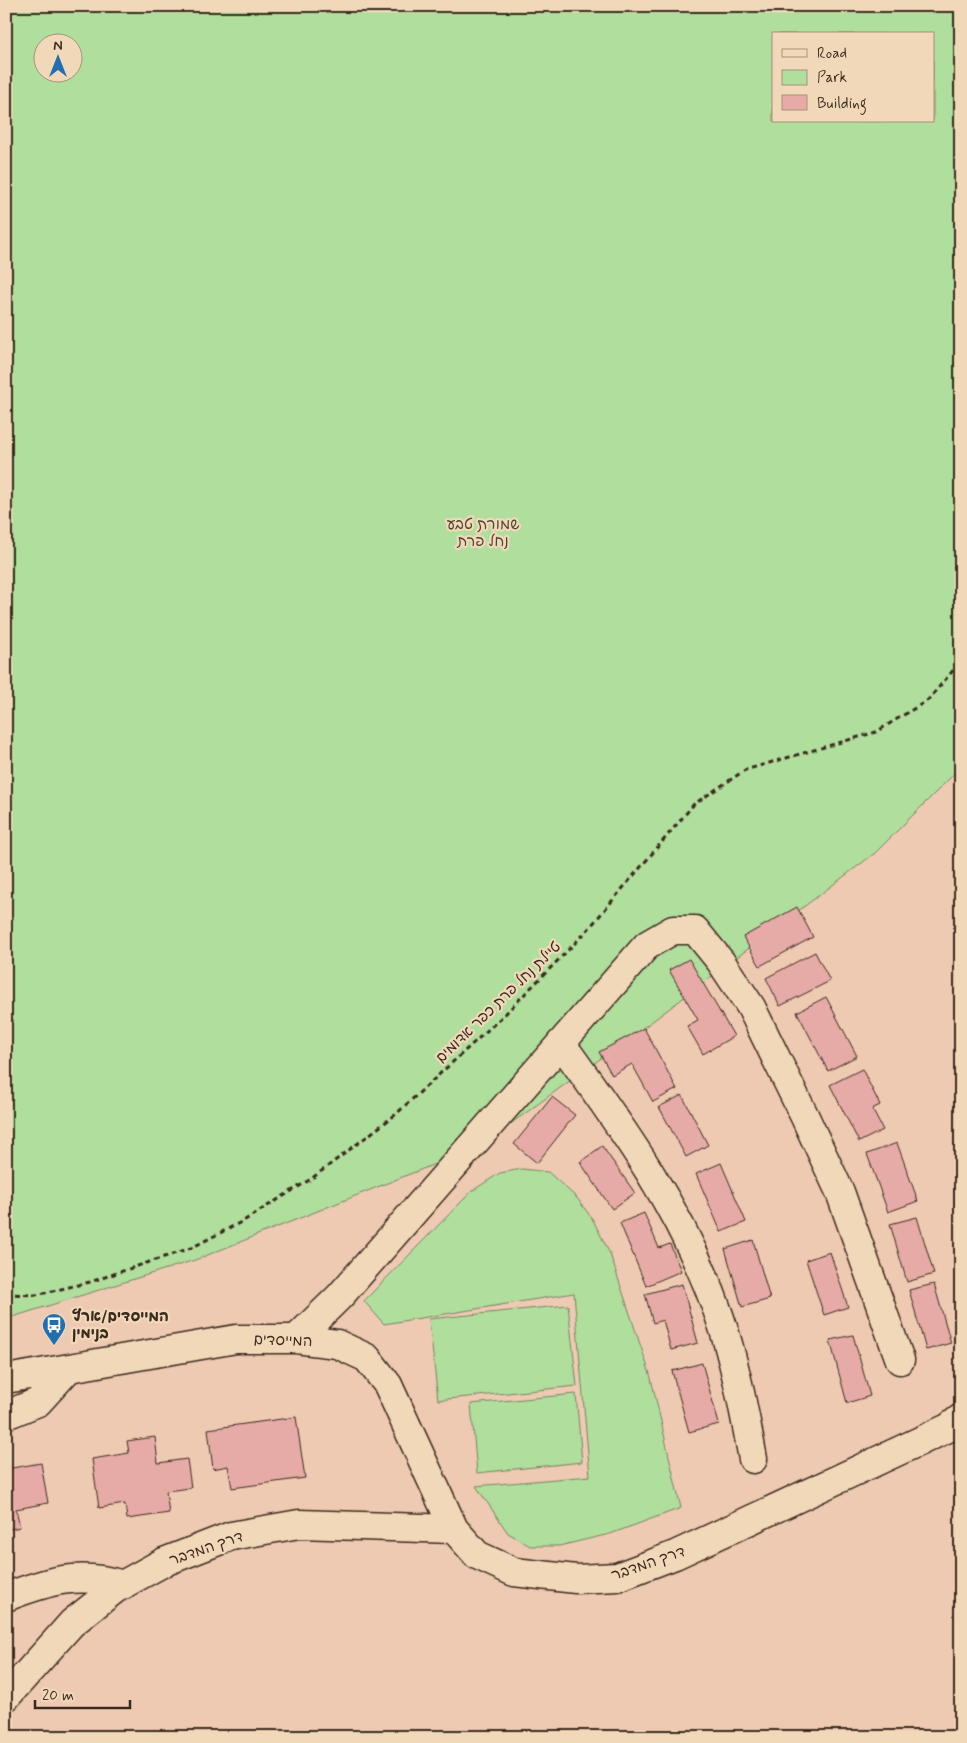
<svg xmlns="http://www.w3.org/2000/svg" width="967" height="1743" font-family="Mynerve,'Playpen Sans Hebrew',sans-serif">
<rect width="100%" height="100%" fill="#eecab3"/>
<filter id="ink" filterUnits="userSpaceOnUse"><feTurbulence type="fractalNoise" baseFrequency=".02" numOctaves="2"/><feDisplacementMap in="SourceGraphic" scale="10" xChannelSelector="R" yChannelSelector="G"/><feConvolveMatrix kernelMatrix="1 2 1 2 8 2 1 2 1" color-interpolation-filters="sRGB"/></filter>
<g filter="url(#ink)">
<path fill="#b0de9d" stroke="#76845e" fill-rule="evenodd" d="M6,6H961V767L875,853L658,1017L480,1146L195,1260L6,1319ZM773,34H933V121H773ZM42,42H72V72H42Z
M522,1169L548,1172L577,1198L593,1220L610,1254L650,1374L681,1508L610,1534L559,1546H530L508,1533L476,1486L590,1476L574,1293L384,1324L364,1301L472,1191L500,1173Z
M568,1305L577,1386L438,1400L429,1319Z
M576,1394L582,1462L477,1473L471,1404Z"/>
<path fill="#e6aba6" stroke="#3b2a1e" d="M797,907L813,937L760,966L743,937Z
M815,952L830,981L780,1006L766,978Z
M689,959L734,1036L703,1054L687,1026L698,1020L669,970Z
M826,997L857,1056L828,1071L797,1012Z
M644,1028L677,1089L653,1102L632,1064L612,1075L599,1052Z
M862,1069L880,1105L872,1109L883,1130L859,1142L830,1085Z
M682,1095L708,1145L686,1157L659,1107Z
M552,1097L575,1115L537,1163L514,1144Z
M897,1143L918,1201L888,1212L867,1154Z
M602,1146L635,1193L612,1209L580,1162Z
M721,1163L746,1222L721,1232L696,1174Z
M644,1213L659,1248L670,1244L681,1271L646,1286L620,1223Z
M917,1217L934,1274L907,1282L890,1224Z
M753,1240L770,1299L742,1307L725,1249Z
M830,1252L848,1307L824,1315L806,1260Z
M682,1284L698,1343L671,1350L663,1320L653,1323L645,1294Z
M934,1284L951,1343L926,1350L909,1290Z
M853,1335L870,1396L847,1403L830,1340Z
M702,1363L719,1424L689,1432L672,1371Z
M296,1417L305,1478L232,1488L228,1466L213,1469L208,1429Z
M155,1437L158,1463L187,1459L191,1488L166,1491L169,1513L127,1519L125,1504L99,1508L92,1459L129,1453L127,1441Z
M41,1463L48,1503L16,1509L20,1527L6,1530V1469Z"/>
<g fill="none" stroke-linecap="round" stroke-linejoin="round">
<g stroke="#3b2a1e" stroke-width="31">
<path id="minor" d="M561,1043C624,1130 683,1212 719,1315C735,1361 744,1411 753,1459
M296,1339L340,1296L647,945L673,930H695L721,962L751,1007L804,1115L840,1192L900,1360
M6,1379L236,1339H296L337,1344L367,1358L388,1385L454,1529L477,1555L514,1572L576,1579L617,1577L675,1555L948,1428L961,1418
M6,1415L38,1402L69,1368
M6,1597C48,1581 79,1571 123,1585
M6,1697L72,1623L115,1589L164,1562L231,1536L299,1524L454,1529"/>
</g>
<path stroke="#3b2a1e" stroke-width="3" stroke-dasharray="5 4" stroke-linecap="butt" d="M6,1294L36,1295L90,1282L191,1248L245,1220L311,1179L395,1115L504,1015L585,933L694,804L745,770L876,732L928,700L961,661"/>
<use href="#minor" stroke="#f1d8b9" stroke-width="28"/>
</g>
</g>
<defs>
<g id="bus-pin" transform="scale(1.25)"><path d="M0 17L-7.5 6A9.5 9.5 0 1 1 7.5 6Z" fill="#1f6fb2" stroke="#f1d8b9"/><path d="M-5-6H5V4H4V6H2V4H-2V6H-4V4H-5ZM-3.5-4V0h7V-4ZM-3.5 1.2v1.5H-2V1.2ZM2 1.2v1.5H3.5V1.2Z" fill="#fff"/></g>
</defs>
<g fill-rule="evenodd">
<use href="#bus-pin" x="54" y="1325"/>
</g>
<g text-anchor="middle" stroke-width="4.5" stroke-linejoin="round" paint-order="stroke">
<g font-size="15" fill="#4d4531" stroke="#f1d8b9">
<text x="483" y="529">שמורת טבע<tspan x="483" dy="17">נחל פרת</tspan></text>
</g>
<g font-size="15" fill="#3b2a1e" stroke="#f1d8b9">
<text transform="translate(498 1002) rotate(-44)" y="5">טיילת נחל פרת כפר אדומים</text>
<text transform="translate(283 1340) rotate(2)" y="5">המייסדים</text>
<text transform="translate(206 1548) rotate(-19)" y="5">דרך המדבר</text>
<text transform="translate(648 1563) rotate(-19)" y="5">דרך המדבר</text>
</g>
<g font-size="15" font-weight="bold" fill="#3b2a1e" stroke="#f1d8b9" text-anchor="start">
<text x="72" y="1321">המייסדים/ארץ<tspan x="72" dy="17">בנימין</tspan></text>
</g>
</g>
<rect width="967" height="1743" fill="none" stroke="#f1d8b9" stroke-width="25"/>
<rect x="12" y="12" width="942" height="1718" fill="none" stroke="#3b2a1e" stroke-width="2" filter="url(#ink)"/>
<rect x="772" y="32" width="162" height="90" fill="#f1d8b9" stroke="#a8927b"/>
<rect x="782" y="49" width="25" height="8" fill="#f1d8b9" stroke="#a8927b"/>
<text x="817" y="58" font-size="15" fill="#3b2a1e">Road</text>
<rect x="782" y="70" width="25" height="15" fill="#b0de9d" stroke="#a8927b"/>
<text x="817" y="82" font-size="15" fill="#3b2a1e">Park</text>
<rect x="782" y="95" width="25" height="15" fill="#e6aba6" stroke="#a8927b"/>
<text x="817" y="108" font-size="15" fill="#3b2a1e">Building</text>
<g transform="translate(58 58)"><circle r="24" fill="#f1d8b9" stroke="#a8927b"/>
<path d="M0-4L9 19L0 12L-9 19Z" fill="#1f6fb2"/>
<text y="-8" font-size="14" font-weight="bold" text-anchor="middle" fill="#3b2a1e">N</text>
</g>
<path d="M35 1700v8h95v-8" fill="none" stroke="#3b2a1e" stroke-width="2.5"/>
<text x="42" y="1700" font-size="15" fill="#3b2a1e" stroke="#f1d8b9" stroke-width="4" paint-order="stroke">20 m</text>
</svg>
